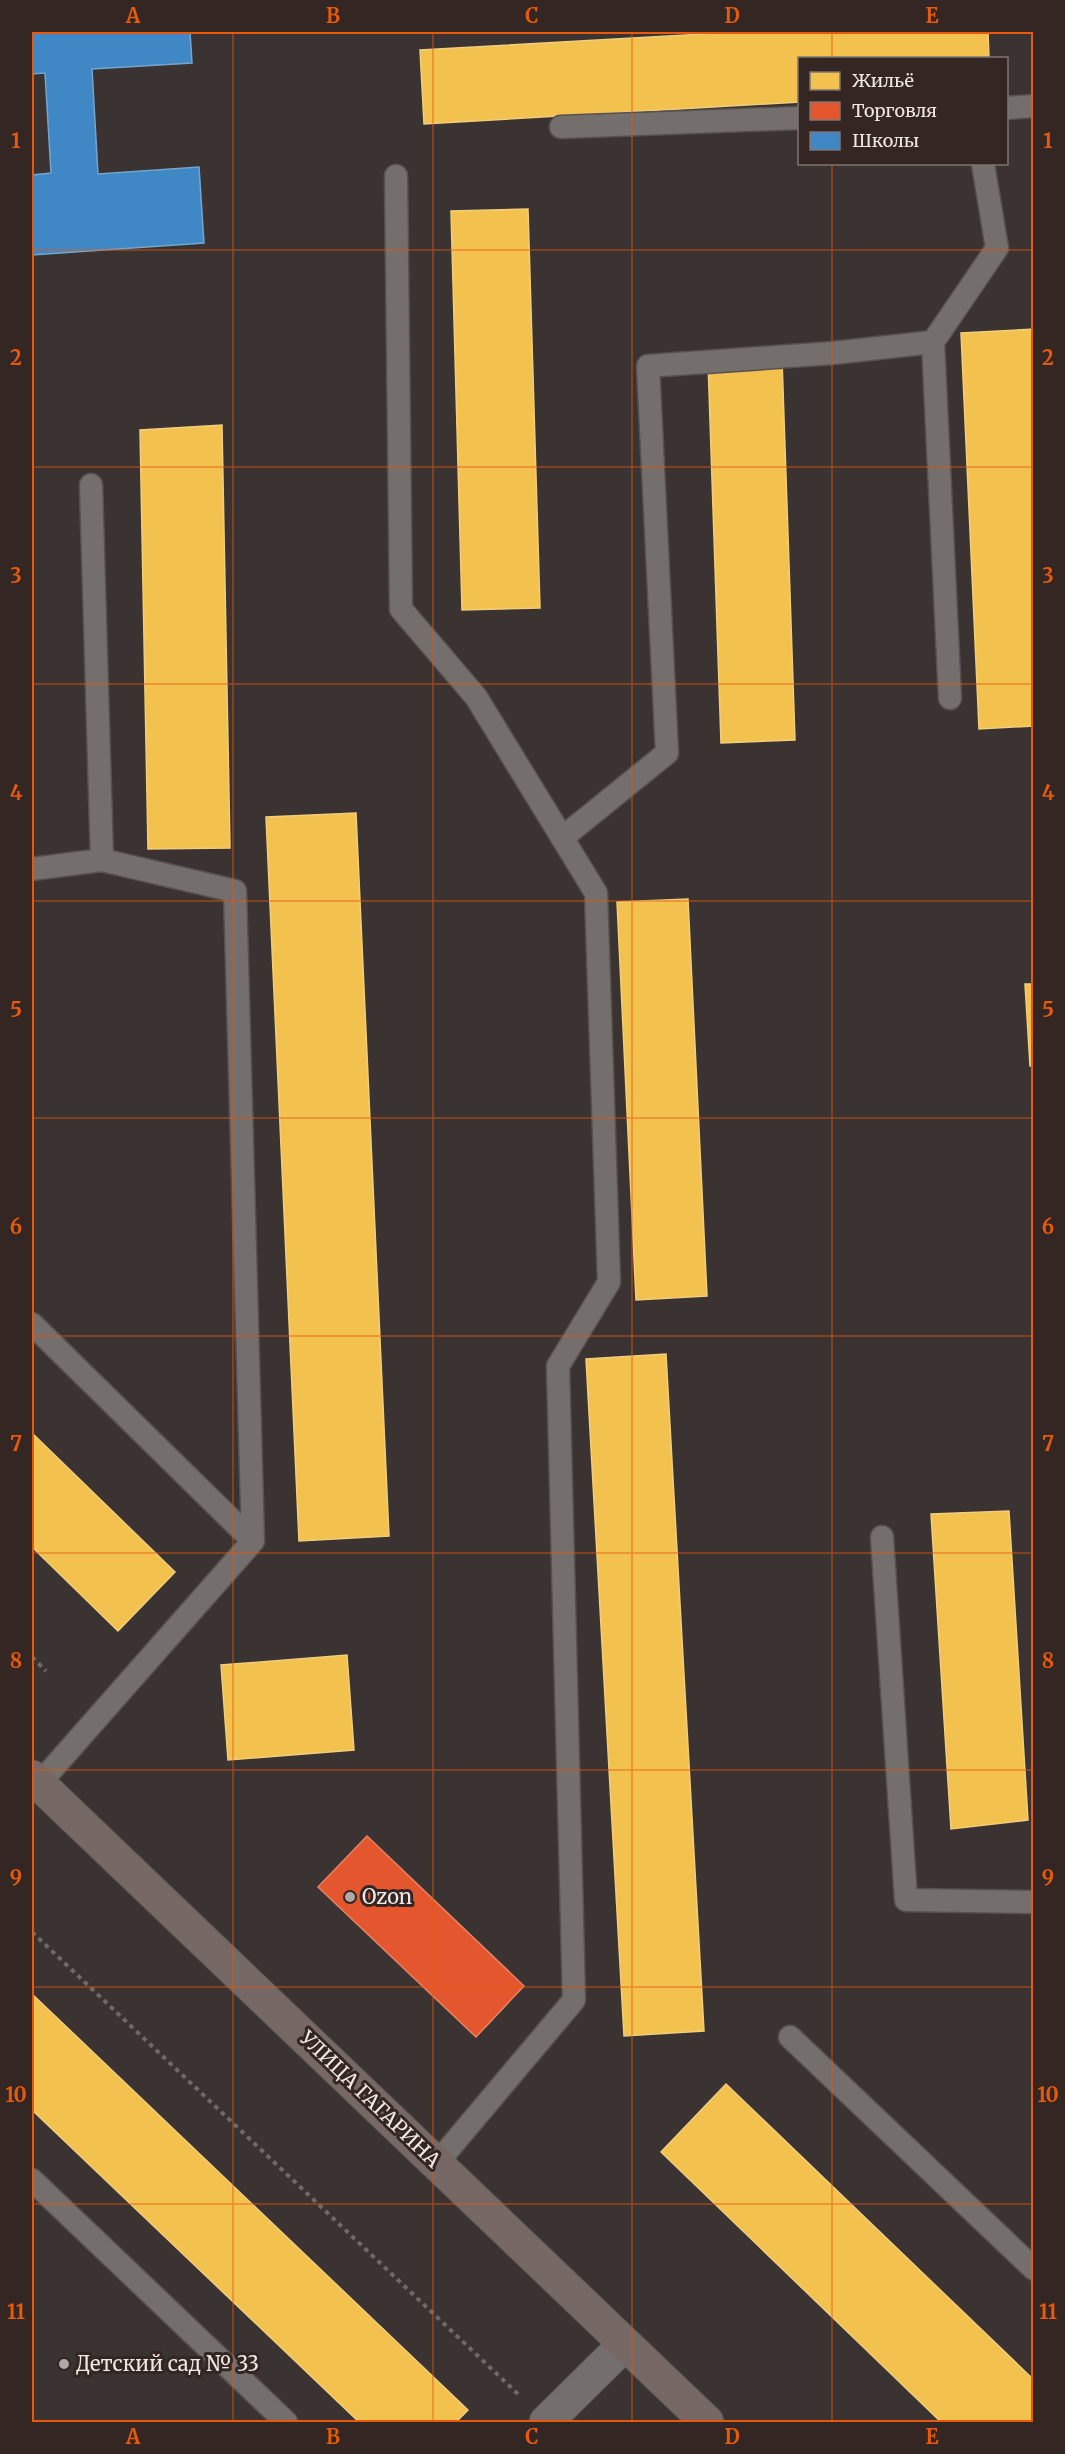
<svg xmlns="http://www.w3.org/2000/svg" width="1065" height="2454" font-family="Merriweather,serif">
<rect width="100%" height="100%" fill="#3a3331"/>
<path fill="#f2c14e" stroke="#f2cd7b" stroke-width="1.5" d="M740,32H988L989,58H800V102L424,124L420,50Z
M528,209L540,608L462,610L451,211Z
M1034,329V726L979,729L961,333Z
M782,359L795,740L721,743L708,362Z
M222,425L230,848L148,849L140,430Z
M356,813L389,1536L299,1541L266,817Z
M688,899L707,1296L636,1300L617,902Z
M1025,984H1034V1066H1030Z
M666,1354L704,2031L624,2036L586,1359Z
M32,1433L175,1572L118,1631L32,1547Z
M1009,1511L1028,1820L951,1829L931,1514Z
M347,1655L354,1750L228,1760L221,1665Z
M32,1994L468,2410L456,2422H359L32,2110Z
M726,2084L1034,2380V2422H941L661,2152Z"/>
<path fill="#e4572e" stroke="#e88265" stroke-width="1.5" d="M367,1836L524,1986L476,2037L318,1887Z"/>
<path fill="#3f88c5" stroke="#74a5cf" stroke-width="1.5" d="M32,32H190L192,63L92,69L98,174L199,167L204,243L32,255V175L51,173L45,73L32,74Z"/>
<g fill="none" stroke-linecap="round" stroke-linejoin="round">
<g stroke="#57514e" stroke-width="25">
<path id="lane" d="M1006,108L1034,106
M561,127L800,118
M396,176L401,609L476,697L596,893L609,1282L558,1366L574,2000L437,2163
M91,485L102,860
M950,698L933,342L997,248L983,164
M562,838L667,753L648,366L833,353L933,342
M32,869L102,860L235,891L253,1541
M32,1324L253,1541L39,1784
M882,1537L906,1900L1034,1902
M790,2037L1034,2269
M32,2180L286,2422"/>
</g>
<g stroke="#57514e" stroke-width="35">
<path id="street" d="M546,2422L625,2344"/>
</g>
<g stroke="#57514e" stroke-width="35">
<path id="primary" d="M32,1777L707,2422"/>
</g>
<path stroke="#6f6967" stroke-width="4" stroke-dasharray="4.5 4.5" stroke-linecap="butt" d="M32,1657L46,1671
M32,1932L520,2396"/>
<use href="#lane" stroke="#746e6c" stroke-width="22"/>
<use href="#street" stroke="#746e6c" stroke-width="33"/>
<use href="#primary" stroke="#766965" stroke-width="33"/>
</g>
<path fill="none" stroke="#e8590c" stroke-width="1.5" stroke-opacity="0.55" d="M233,32V2422M433,32V2422M632,32V2422M832,32V58M832,164V2422M32,250H1034M32,467H1034M32,684H1034M32,901H1034M32,1118H1034M32,1336H1034M32,1553H1034M32,1770H1034M32,1987H1034M32,2204H1034"/>
<g fill="#b1a9a6" stroke="#332623" stroke-width="2">
<circle cx="350" cy="1897" r="6"/>
<circle cx="64" cy="2364" r="6"/>
</g>
<g text-anchor="middle" stroke-width="6" stroke-linejoin="round" paint-order="stroke">
<g font-size="20" fill="#f1e8e5" stroke="#332623" text-anchor="start">
<text x="362" y="1904">Ozon</text>
<text x="76" y="2371">Детский сад № 33</text>
</g>
<g font-size="20" fill="#f1e8e5" stroke="#332623">
<text transform="translate(370 2099) rotate(44)" y="7">УЛИЦА ГАГАРИНА</text>
</g>
</g>
<rect width="1065" height="2454" fill="none" stroke="#332623" stroke-width="66"/>
<rect x="798" y="57" width="210" height="108" fill="#332623" stroke="#7f7471" stroke-width="1.5"/>
<rect x="810" y="72" width="30" height="18" fill="#f2c14e" stroke="#7f7471" stroke-width="1.5"/>
<text x="852" y="87" font-size="18" fill="#f1e8e5">Жильё</text>
<rect x="810" y="102" width="30" height="18" fill="#e4572e" stroke="#7f7471" stroke-width="1.5"/>
<text x="852" y="117" font-size="18" fill="#f1e8e5">Торговля</text>
<rect x="810" y="132" width="30" height="18" fill="#3f88c5" stroke="#7f7471" stroke-width="1.5"/>
<text x="852" y="147" font-size="18" fill="#f1e8e5">Школы</text>
<rect x="33" y="33" width="999" height="2388" fill="none" stroke="#e8590c" stroke-width="2"/>
<g font-size="20" text-anchor="middle" font-weight="bold" fill="#e8590c">
<text x="133" y="23">A</text>
<text x="333" y="23">B</text>
<text x="532" y="23">C</text>
<text x="732" y="23">D</text>
<text x="932" y="23">E</text>
<text x="16" y="148">1</text>
<text x="1048" y="148">1</text>
<text x="16" y="365">2</text>
<text x="1048" y="365">2</text>
<text x="16" y="583">3</text>
<text x="1048" y="583">3</text>
<text x="16" y="800">4</text>
<text x="1048" y="800">4</text>
<text x="16" y="1017">5</text>
<text x="1048" y="1017">5</text>
<text x="16" y="1234">6</text>
<text x="1048" y="1234">6</text>
<text x="16" y="1451">7</text>
<text x="1048" y="1451">7</text>
<text x="16" y="1668">8</text>
<text x="1048" y="1668">8</text>
<text x="16" y="1885">9</text>
<text x="1048" y="1885">9</text>
<text x="16" y="2102">10</text>
<text x="1048" y="2102">10</text>
<text x="16" y="2319">11</text>
<text x="1048" y="2319">11</text>
<text x="133" y="2444">A</text>
<text x="333" y="2444">B</text>
<text x="532" y="2444">C</text>
<text x="732" y="2444">D</text>
<text x="932" y="2444">E</text>
</g>
</svg>
